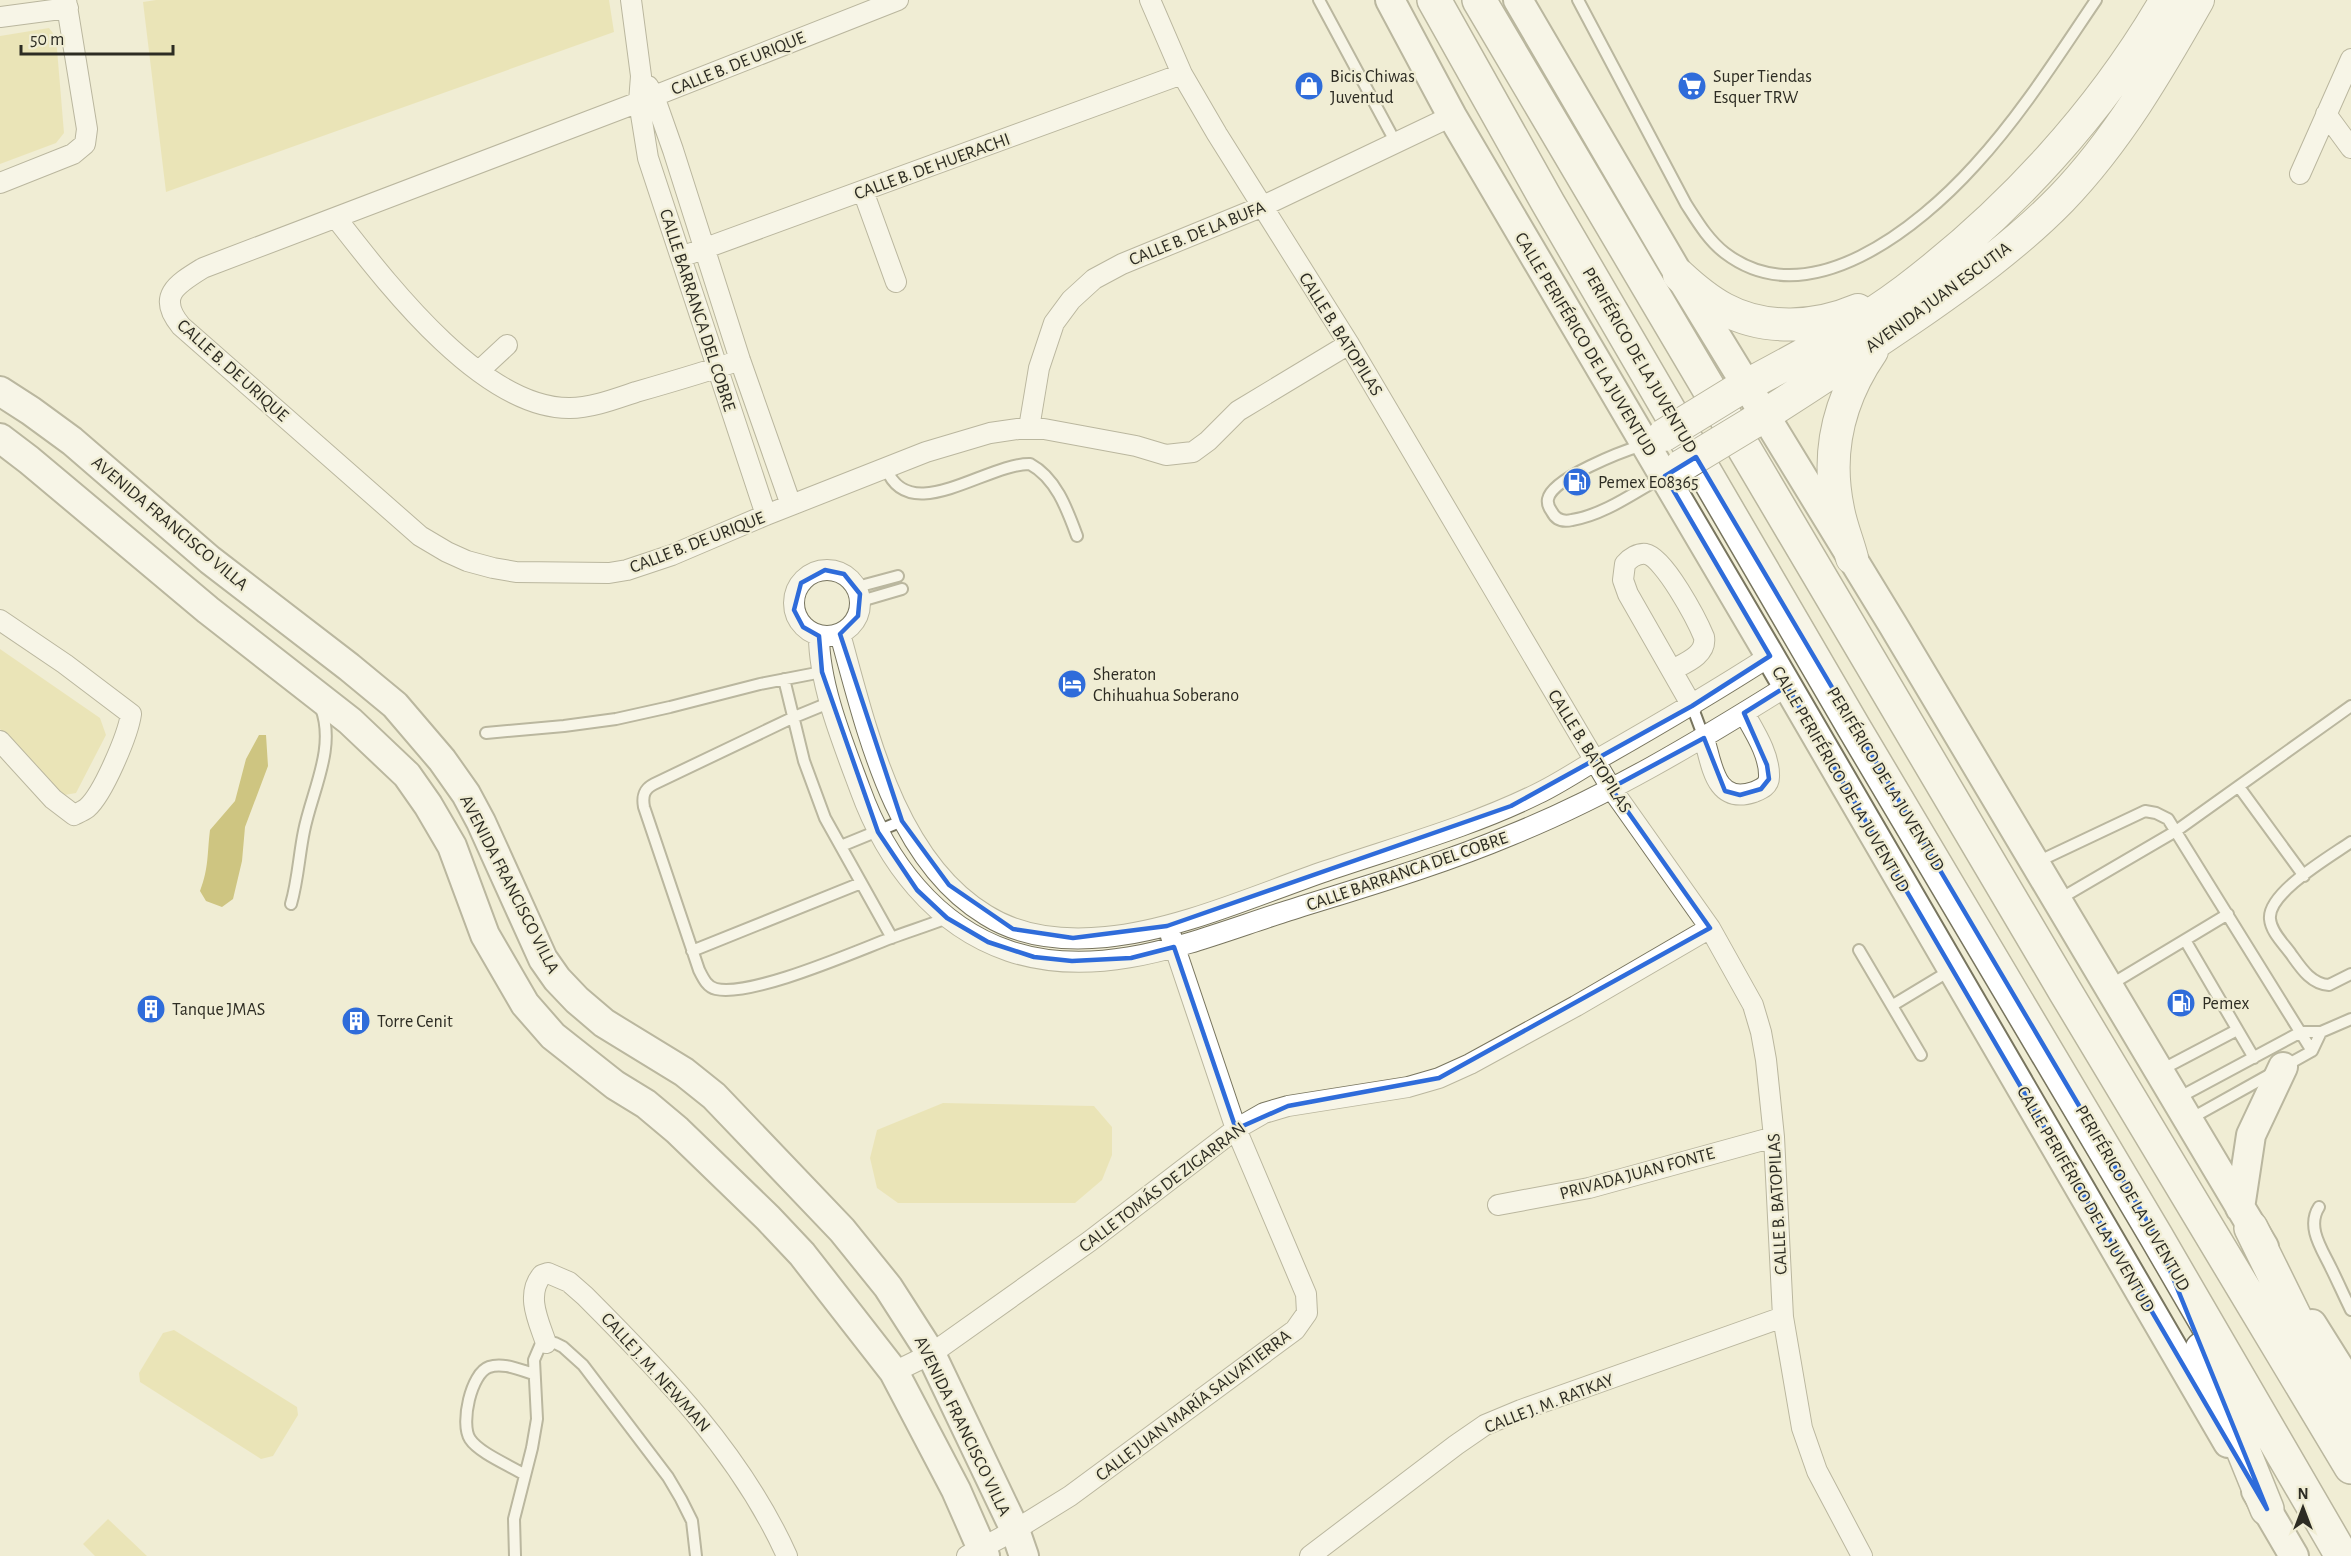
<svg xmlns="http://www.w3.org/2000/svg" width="2351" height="1556" font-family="'Alegreya Sans',sans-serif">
<rect width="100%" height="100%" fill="#f0edd4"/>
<path fill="#e3da96" d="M156,0H609L614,32L166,192L143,2Z
M49,28L56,37L64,133L56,143L0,164V36Z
M0,649L100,718L106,735L76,793L59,796L0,729Z
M943,1103L1094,1106L1112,1127V1155L1102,1180L1075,1203H898L877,1188L870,1158L877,1130Z
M174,1330L297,1407L298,1415L273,1456L261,1459L140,1382L139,1373L163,1333Z
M108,1519L147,1556H95L83,1544Z"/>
<path fill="#a4941d" d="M259,735H266L268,766L245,827L242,861L233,899L222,907L206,901L200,891C209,867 207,854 210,830L235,801L246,759Z"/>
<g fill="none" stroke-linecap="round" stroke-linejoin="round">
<g stroke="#78755f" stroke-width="14">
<path id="service" d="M1319,0L1396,143
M1578,0L1686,204C1697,221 1708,240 1725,253C1809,317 1919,227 1975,165C2021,115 2058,56 2096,0
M1643,445C1623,451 1552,478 1548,499C1547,504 1549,508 1552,512C1556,520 1563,522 1572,520C1604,515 1635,492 1664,476
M886,468C909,528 987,463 1030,464C1056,478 1067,509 1077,536
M857,587L898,576
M861,601L902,589
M784,679L804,761L825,818L892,938
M831,702L792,718L654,784C644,789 642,796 644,807L699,970C703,978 707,987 716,989C752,997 854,952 891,938C910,931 929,925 947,918
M1692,706L1704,738
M486,733L564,726L616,719L670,707L760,684L822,672
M2239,787L2304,876
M2351,842C2331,856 2267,893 2270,919C2271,932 2284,944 2291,954C2301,968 2311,984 2329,985L2351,974
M841,846L902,821
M2035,863L2145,811L2156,813L2168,819L2312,1051
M2058,900L2176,831L2351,706
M291,904C298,880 299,855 304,831C312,791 336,748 321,708
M2185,940L2254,1058
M1859,950L1921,1055
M692,951L861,883
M2110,985L2228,914
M1893,1005L1951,970
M2321,1032L2351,1019
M2161,1070L2237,1030
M2178,1098L2301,1032H2321L2312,1051L2190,1119
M2319,1207C2306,1227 2322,1249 2331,1268C2338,1282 2344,1296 2351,1310
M525,1475C511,1466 479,1453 470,1439C460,1424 471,1373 489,1367C503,1362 520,1370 534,1374
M515,1556L514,1519L532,1448L537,1419L534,1360L540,1346L546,1343H555L563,1347L583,1365L668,1477L681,1499L692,1521L696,1556"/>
</g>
<g stroke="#78755f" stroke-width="22">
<path id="minor" d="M631,0L641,76L639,102L648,158L766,515
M898,0L639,102L203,268C177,284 156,296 181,326L420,536L447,552L467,561L493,568L516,572L609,573L627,570L672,555L766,515L926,452L990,433L1018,429H1044L1136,446L1166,455L1193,452L1208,441L1238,411L1349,344
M1150,0L1182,74L1217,134L1349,344L1611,788L1710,928L1753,1005L1761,1032L1766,1060L1774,1137L1783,1317L1802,1428L1817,1471L1862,1556
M0,17L68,8
M648,86L654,96L673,150L740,360L791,505
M2326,114L2351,148
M2300,174L2351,59
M0,183L73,154L85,144L87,129L66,0
M863,191L896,282
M336,218C386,282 482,409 570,408C591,408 615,399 636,392C671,382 706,372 740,360
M681,257L1182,74
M479,371L507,345
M1029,428L1039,368L1054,323L1071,300L1094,279L1122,264L1261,207L1452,116
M794 603a33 33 0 1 1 66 0a33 33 0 1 1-66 0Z
M0,620L65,664L131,714C128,735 103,794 87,808C83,811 78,813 74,815L53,799L0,741
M840,634C867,731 895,860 986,915C1021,937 1065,941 1106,937C1179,930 1256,895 1326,871C1396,847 1470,827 1537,794C1558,784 1577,771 1598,759C1656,726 1714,692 1770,656
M819,636C819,685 843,743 860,789C886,861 935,926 1009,951C1102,982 1196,940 1284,912C1360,888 1437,866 1511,835C1608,796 1699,741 1787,686
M1672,670C1685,663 1707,655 1704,637C1697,620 1664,557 1646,554C1638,553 1630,558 1625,564L1623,580L1628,594L1692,706
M1704,738C1712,765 1715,805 1754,792C1761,789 1769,786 1769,777C1770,755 1754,731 1744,713
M1498,1205L1589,1188L1774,1137
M546,1343C539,1322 525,1295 542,1275L548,1273L569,1282L585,1296C663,1374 741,1454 787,1556
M894,1372L931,1354L1090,1241L1236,1129L1264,1113L1288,1106L1408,1087L1439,1078L1470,1064L1576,1006L1710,928
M967,1556L1015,1530L1070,1496L1295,1330L1307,1313L1306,1294L1236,1129L1171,936
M1310,1556L1456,1445L1485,1425L1521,1410L1783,1317"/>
</g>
<g stroke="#78755f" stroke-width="32">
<path id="secondary" d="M1390,0L1452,116L1770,656L2228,1443
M1518,0L1679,275L1893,625L2264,1247
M0,391L31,411L72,441L210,560L349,667L395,705L442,760L466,794L481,822L543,959L557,979L577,1000L604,1023L684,1072L714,1096L842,1230L888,1287L931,1354L1015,1530L1024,1556
M0,438L29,460L208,610L350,721L407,775L428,805L452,846L485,935L525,1004L553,1036L615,1085L646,1104L677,1130L768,1218L802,1254L894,1372L956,1490L985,1556
M2240,1208L2251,1135L2283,1067
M2312,1324L2351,1386
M2256,1491L2294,1556"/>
</g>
<g stroke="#78755f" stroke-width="34">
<path id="primary" d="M1679,275C1693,288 1707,300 1724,309C1765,331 1816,328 1858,310
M1734,392C1793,360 1853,330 1906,290C2010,211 2101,112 2166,0
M1752,423C1806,389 1859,354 1912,318C1964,282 2016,245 2061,199C2117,141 2159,69 2198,0
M1852,558C1848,542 1841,526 1838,509C1826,452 1839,399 1872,351"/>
</g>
<g stroke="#78755f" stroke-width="36">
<path id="trunk" d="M1434,0L1548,203L1853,726L2156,1236L2342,1556
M1479,0L2065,991L2351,1467
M2251,1228L2351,1431
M2202,1349L2267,1509"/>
</g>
<use href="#service" stroke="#fff" stroke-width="10"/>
<use href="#minor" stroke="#fff" stroke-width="20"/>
<use href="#secondary" stroke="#fff" stroke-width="28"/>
<use href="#primary" stroke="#fff" stroke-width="32"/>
<use href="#trunk" stroke="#fff" stroke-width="33"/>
<g stroke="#78755f" stroke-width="34" stroke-linecap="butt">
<path id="primary-bridge" d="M1664,435L1734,392
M1681,466L1752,423"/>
</g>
<use href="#primary-bridge" stroke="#fff" stroke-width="32"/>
</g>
<path d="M0 0H2351V1556H0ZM1696,457L2156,1236L2267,1509L1787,686L1744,713L1767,765L1769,779L1761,789L1740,795L1725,791L1704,738L1611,788L1710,928L1439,1078L1288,1106L1236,1129L1174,947L1131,958L1072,961L1034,957L988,942L947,918L917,890L878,832L822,672L819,636L803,627L794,610L801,583L825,570L844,574L860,594L858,616L840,634L902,821L949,885L1013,929L1073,938L1167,926L1511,806L1692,706L1770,656L1665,476Z" fill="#f0edd4" fill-opacity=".55" fill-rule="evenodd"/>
<path fill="none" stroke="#2f6cda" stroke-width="4.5" stroke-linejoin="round" d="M1696,457L2156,1236L2267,1509L1787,686L1744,713L1767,765L1769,779L1761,789L1740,795L1725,791L1704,738L1611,788L1710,928L1439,1078L1288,1106L1236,1129L1174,947L1131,958L1072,961L1034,957L988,942L947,918L917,890L878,832L822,672L819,636L803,627L794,610L801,583L825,570L844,574L860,594L858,616L840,634L902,821L949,885L1013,929L1073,938L1167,926L1511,806L1692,706L1770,656L1665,476Z"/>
<defs>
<g id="shop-disc" transform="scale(1.5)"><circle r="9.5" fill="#2f6cda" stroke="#f0edd4"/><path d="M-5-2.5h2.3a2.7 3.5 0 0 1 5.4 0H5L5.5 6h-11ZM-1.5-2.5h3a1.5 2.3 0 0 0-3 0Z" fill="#fff"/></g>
<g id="supermarket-disc" transform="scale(1.5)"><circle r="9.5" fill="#2f6cda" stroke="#f0edd4"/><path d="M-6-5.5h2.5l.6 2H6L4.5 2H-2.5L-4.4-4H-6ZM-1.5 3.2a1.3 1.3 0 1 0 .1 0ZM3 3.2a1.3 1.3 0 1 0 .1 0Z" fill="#fff"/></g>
<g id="fuel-disc" transform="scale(1.5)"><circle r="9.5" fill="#2f6cda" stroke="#f0edd4"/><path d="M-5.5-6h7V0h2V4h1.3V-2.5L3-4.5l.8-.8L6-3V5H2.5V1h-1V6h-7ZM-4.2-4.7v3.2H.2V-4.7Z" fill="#fff"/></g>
<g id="hotel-disc" transform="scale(1.5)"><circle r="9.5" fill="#2f6cda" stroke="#f0edd4"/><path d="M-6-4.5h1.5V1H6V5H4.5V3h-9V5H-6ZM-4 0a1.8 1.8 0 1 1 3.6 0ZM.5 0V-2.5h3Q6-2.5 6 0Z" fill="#fff"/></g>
<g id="building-disc" transform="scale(1.5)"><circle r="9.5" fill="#2f6cda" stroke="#f0edd4"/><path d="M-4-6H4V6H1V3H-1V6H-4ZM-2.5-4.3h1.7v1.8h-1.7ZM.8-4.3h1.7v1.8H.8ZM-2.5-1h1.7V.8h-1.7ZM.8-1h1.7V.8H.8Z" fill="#fff"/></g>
</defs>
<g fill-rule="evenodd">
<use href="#shop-disc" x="1309" y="86"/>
<use href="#supermarket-disc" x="1692" y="86"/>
<use href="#fuel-disc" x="1577" y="482"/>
<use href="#hotel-disc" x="1072" y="684"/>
<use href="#fuel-disc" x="2181" y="1003"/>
<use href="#building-disc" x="151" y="1009"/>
<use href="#building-disc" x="356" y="1021"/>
</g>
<g text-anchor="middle" stroke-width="4.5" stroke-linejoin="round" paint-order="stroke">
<g font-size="18" fill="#2d2c23" stroke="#f0edd4">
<text transform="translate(738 63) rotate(-22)" y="6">CALLE B. DE URIQUE</text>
<text transform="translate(932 166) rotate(-20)" y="6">CALLE B. DE HUERACHI</text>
<text transform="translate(1197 233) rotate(-22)" y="6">CALLE B. DE LA BUFA</text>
<text transform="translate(1938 297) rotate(-36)" y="6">AVENIDA JUAN ESCUTIA</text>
<text transform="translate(698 310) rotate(72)" y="6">CALLE BARRANCA DEL COBRE</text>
<text transform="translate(1341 334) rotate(58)" y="6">CALLE B. BATOPILAS</text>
<text transform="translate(1586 344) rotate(59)" y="6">CALLE PERIFÉRICO DE LA JUVENTUD</text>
<text transform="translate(1640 360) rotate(60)" y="6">PERIFÉRICO DE LA JUVENTUD</text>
<text transform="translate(233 370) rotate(42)" y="6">CALLE B. DE URIQUE</text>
<text transform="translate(170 523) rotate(40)" y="6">AVENIDA FRANCISCO VILLA</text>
<text transform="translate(697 542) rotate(-21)" y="6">CALLE B. DE URIQUE</text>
<text transform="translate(1590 751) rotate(58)" y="6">CALLE B. BATOPILAS</text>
<text transform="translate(1841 779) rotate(60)" y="6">CALLE PERIFÉRICO DE LA JUVENTUD</text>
<text transform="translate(1886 779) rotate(59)" y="6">PERIFÉRICO DE LA JUVENTUD</text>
<text transform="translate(1407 871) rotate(-19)" y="6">CALLE BARRANCA DEL COBRE</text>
<text transform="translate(510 884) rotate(63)" y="6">AVENIDA FRANCISCO VILLA</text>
<text transform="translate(1637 1173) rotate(-15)" y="6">PRIVADA JUAN FONTE</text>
<text transform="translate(1162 1187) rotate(-37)" y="6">CALLE TOMÁS DE ZIGARRAN</text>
<text transform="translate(2133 1198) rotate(60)" y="6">PERIFÉRICO DE LA JUVENTUD</text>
<text transform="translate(2086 1199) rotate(60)" y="6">CALLE PERIFÉRICO DE LA JUVENTUD</text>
<text transform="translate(1777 1204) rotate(-93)" y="6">CALLE B. BATOPILAS</text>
<text transform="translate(656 1372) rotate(48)" y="6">CALLE J. M. NEWMAN</text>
<text transform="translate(1549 1403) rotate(-21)" y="6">CALLE J. M. RATKAY</text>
<text transform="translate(1193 1405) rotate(-37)" y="6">CALLE JUAN MARÍA SALVATIERRA</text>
<text transform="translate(963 1426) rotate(64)" y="6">AVENIDA FRANCISCO VILLA</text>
</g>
<g font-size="18" fill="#2d2c23" stroke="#f0edd4" text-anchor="start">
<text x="1330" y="82">Bicis Chiwas<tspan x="1330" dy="21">Juventud</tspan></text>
<text x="1713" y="82">Super Tiendas<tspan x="1713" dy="21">Esquer TRW</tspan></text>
<text x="1598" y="488">Pemex E08365</text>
<text x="1093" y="680">Sheraton<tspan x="1093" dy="21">Chihuahua Soberano</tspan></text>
<text x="2202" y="1009">Pemex</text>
<text x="172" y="1015">Tanque JMAS</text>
<text x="377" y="1027">Torre Cenit</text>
</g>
</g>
<g transform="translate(2303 1508)" stroke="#f0edd4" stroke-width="4.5" paint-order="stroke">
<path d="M0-4.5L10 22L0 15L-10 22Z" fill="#2d2c23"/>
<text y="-9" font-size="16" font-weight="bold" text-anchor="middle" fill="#2d2c23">N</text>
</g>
<path d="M21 45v9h152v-9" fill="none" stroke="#2d2c23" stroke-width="3"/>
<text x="30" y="45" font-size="18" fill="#2d2c23" stroke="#f0edd4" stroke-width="4.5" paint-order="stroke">50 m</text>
</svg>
